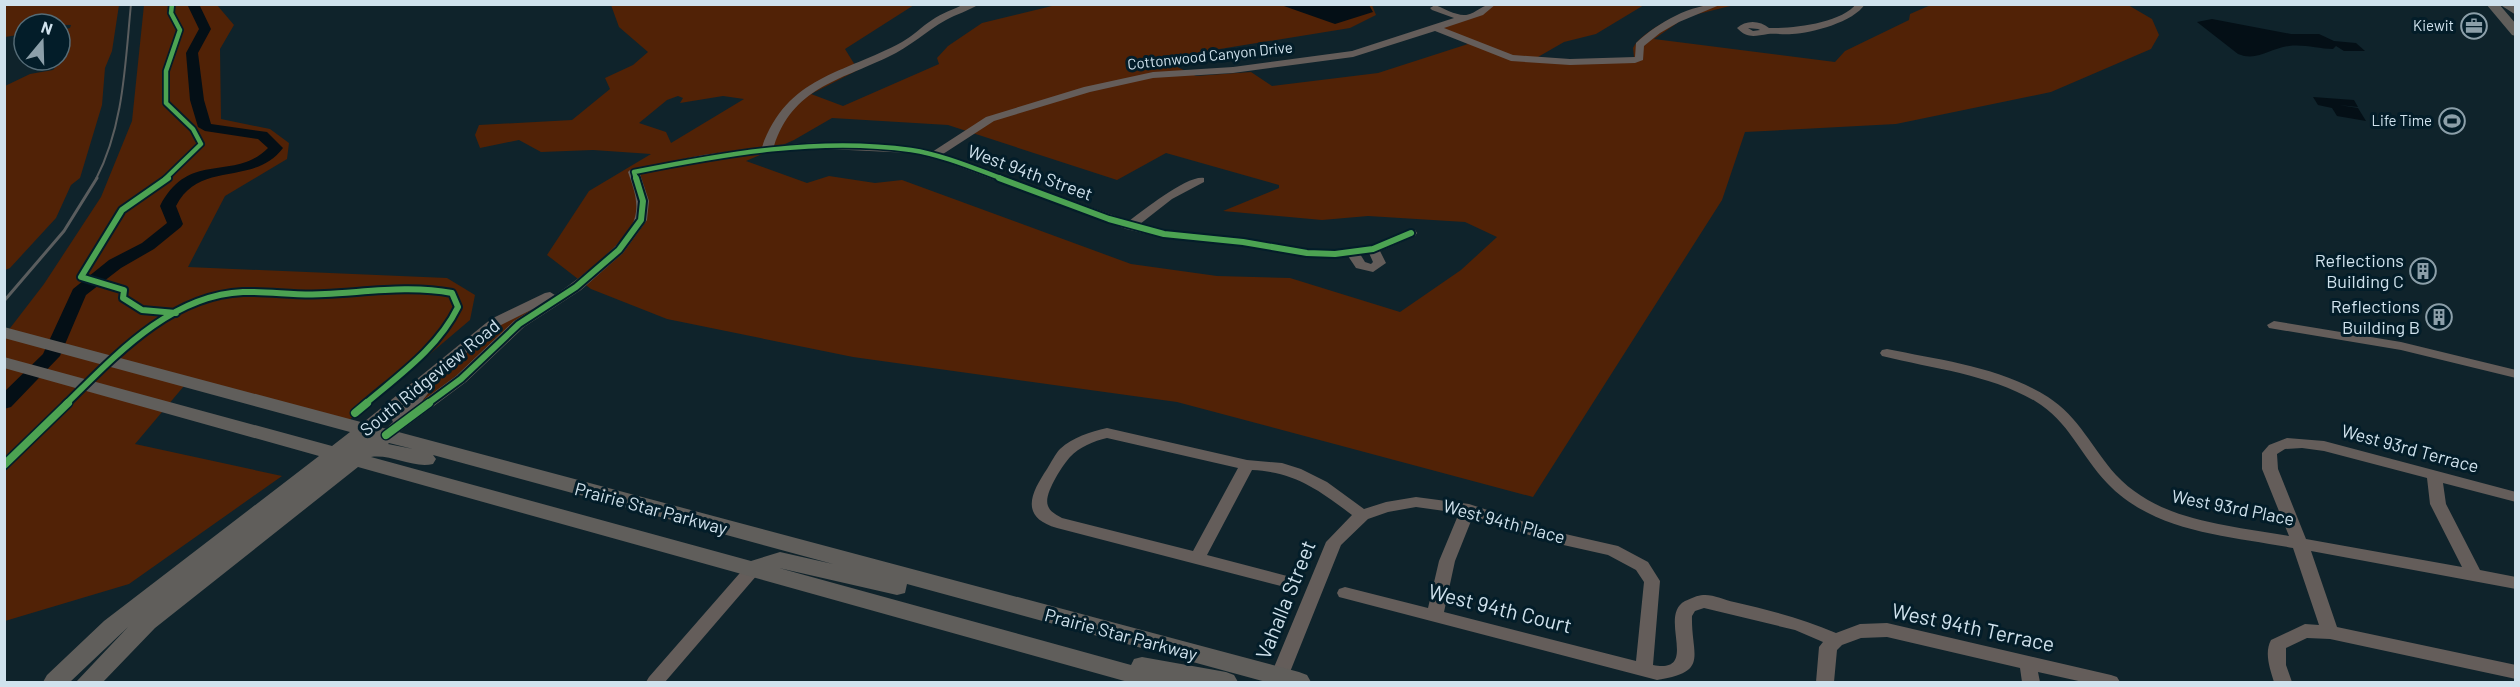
<svg xmlns="http://www.w3.org/2000/svg" width="2520" height="687" font-family="Barlow,sans-serif">
<rect width="100%" height="100%" fill="#0f232b"/>
<path fill="#512206" fill-rule="evenodd" d="M5,4L119,5L112,51L105,68L102,105L80,178L71,185L56,218L10,268L5,270V86L30,74L53,70L62,60L60,30L70,28L71,25L24,24V34L5,37Z
M1933,4L2128,5L2152,19L2159,35L2151,49L2051,92L1896,124L1745,132L1722,200L1533,497L1177,402L853,357L667,319L591,289L547,255L589,191L651,154L593,150L541,152L519,140L480,148L475,135L479,125L572,120L610,89L605,78L633,65L648,52L619,27L611,5H914L845,49L858,70L811,94L843,106L939,64L937,58L948,46L982,23L1056,5H1372L1376,15L1350,28L1183,55L1169,63L1196,76L1251,72L1272,86L1378,73L1468,44L1435,26L1474,13L1487,5H1644L1596,34L1564,42L1538,57L1570,61L1630,59L1634,57L1633,48C1642,30 1690,7 1710,5C1718,4 1726,5 1734,5L1686,17L1654,39L1835,62L1845,51L1909,20L1910,14ZM678,96L683,98L680,103L723,96L744,99L671,143L666,132L639,123L667,100ZM832,118L948,125L1117,180L1166,153L1279,185V188L1223,211L1322,220L1368,216L1465,222L1497,237L1461,270L1400,312L1290,278L1217,276L1131,264L902,180L875,183L829,176L807,183L746,161L794,140Z
M144,5H217L234,25L220,49L221,119L270,129L289,143L287,159L225,196L188,267L447,278L475,295L470,320L372,403L343,424L184,386L135,444L282,476L129,584L5,621L4,336L44,284L101,197L132,121Z
M567,289L410,412L440,378L495,327Z"/>
<path fill="#040f16" d="M1281,5H1369L1373,12L1335,24Z
M2212,19L2291,34H2319L2334,41L2356,43L2365,51H2344L2336,46L2333,49C2319,49 2304,44 2289,46C2271,48 2257,62 2238,54L2197,22Z
M2313,97L2354,100L2358,107L2339,105L2358,108L2366,121L2337,116L2332,108L2318,105Z"/>
<g fill="none" stroke-linecap="round" stroke-linejoin="round">
<path fill="#040f16" fill-rule="evenodd" d="M187,4H199L211,29L198,53L204,100L211,124L267,132L283,148C254,187 200,159 176,206L183,224L181,227L154,249L121,268L86,295L60,356L11,407L4,409V392L43,354L73,289L109,260L142,243L167,223L160,206C190,149 233,183 268,148L258,139L205,131L198,127L190,100L186,53L199,29Z"/>
<path fill="#645d5a" fill-rule="evenodd" d="M965,4H979C969,11 956,14 946,20C926,31 910,47 888,57C838,81 793,88 774,146C821,140 885,140 932,152L986,117L1084,87L1153,72L1233,67L1352,51L1454,18L1432,10L1430,8L1435,5C1443,8 1455,15 1464,15C1476,15 1480,4 1496,4L1483,15L1444,28L1513,55L1570,59L1635,57L1636,43C1659,22 1690,4 1722,4L1679,22L1660,33L1644,46L1643,60L1635,63L1570,65L1511,61L1435,31L1353,57L1233,73L1153,78L1090,92L994,121L943,154L1129,221C1144,210 1187,175 1204,178V182L1172,199L1140,224L1165,230L1243,238L1307,249L1335,250L1370,246L1407,230H1415L1417,233L1415,236L1380,251L1386,263L1373,272L1356,268L1348,256L1307,257L1243,246L1164,238L1126,229L944,161L911,153L807,148L703,161L640,174L649,201L647,220L623,253L581,290L524,327L466,382L391,438H381L379,435L393,422L392,420L406,402L369,432H359L357,429L359,426L491,319L545,293L550,292L555,295C576,281 630,241 635,217C639,201 633,187 628,172L630,170L703,155L762,147C787,76 843,74 902,42C913,36 921,27 932,20C942,13 954,9 965,4ZM1369,253L1373,262L1371,264L1365,262L1360,254ZM533,309L514,321L456,376L422,401L434,386L430,382L501,325Z
M1856,4H1865C1854,22 1812,33 1792,34C1784,35 1775,33 1768,34C1755,36 1747,39 1737,28C1745,20 1760,20 1769,28C1791,29 1842,23 1856,4ZM1748,28L1758,29L1760,30L1753,31Z
M2274,321L2401,342L2516,370V378L2401,350L2269,328L2267,325Z
M1887,349C1940,360 2001,367 2048,397C2079,417 2092,448 2116,475C2160,522 2229,525 2289,536L2262,469V453L2269,445L2287,438L2324,441L2516,492V502L2443,483L2446,504L2480,570L2516,577V589L2311,551L2337,627L2516,665V679L2330,639L2307,638L2286,648V665L2292,682H2274C2270,669 2264,653 2271,640L2305,624L2319,625L2293,548C2230,536 2154,533 2107,483C2081,456 2069,421 2035,401C1988,374 1934,369 1882,356L1880,353L1882,350ZM2302,448L2324,451L2427,478L2430,504L2462,567L2306,539L2278,469L2277,454L2285,449Z
M1107,428L1247,460L1282,463L1301,469L1327,482L1364,509L1386,502L1416,497L1469,504L1552,531L1618,546L1648,562L1660,581L1653,665C1701,674 1657,616 1685,601C1690,599 1698,595 1703,595C1712,594 1725,600 1734,602C1770,610 1803,619 1836,633L1860,624L1887,623L2111,675L2117,677L2120,682H2083L2038,672L2040,682H2022L2020,668L1887,637L1861,638L1842,645L1837,650L1834,682H1816L1819,647L1823,642L1795,630L1704,608L1695,611L1692,616C1691,656 1710,672 1657,680L1339,597L1337,593L1339,589L1345,587L1428,608L1439,561L1459,513L1416,507L1388,512L1368,519L1341,545L1288,677L1285,682H1274L1270,677L1326,542L1352,515C1319,490 1295,472 1252,470L1207,555L1287,576L1289,580L1287,584L1281,586L1057,528C1019,517 1031,493 1047,469C1051,463 1055,454 1060,449C1073,437 1090,432 1107,428ZM1107,438L1238,468L1193,551L1062,518C1057,515 1050,512 1048,506C1043,495 1062,466 1070,457C1079,447 1094,441 1107,438ZM1473,516L1550,542L1608,555L1636,570L1644,582L1636,661L1444,612L1455,561Z
M752,564L758,566L760,570L758,574L665,682H646L649,677L746,566Z"/>
<path fill="#605e5b" fill-rule="evenodd" d="M2486,4H2499L2516,24V36L2512,35Z
M2499,4H2514L2516,15Z
M4,327L1299,672L1307,675L1311,682H1266L907,584L905,593L897,595L779,568L1131,665L1134,659L1142,657L1226,672L1234,675L1238,682H1128L358,467L155,628L103,682H76L128,627L70,682H43L47,675L104,621L319,456L4,368V357L332,446L350,432L4,338ZM389,443L413,449L388,444ZM433,455L833,564L780,552L751,561L371,457C392,454 414,469 433,464L436,459Z"/>
<path stroke="#5a5d5e" stroke-width="2" d="M96,179C124,125 125,64 131,4"/>
<path stroke="#5a5d5e" stroke-width="3" d="M4,301L64,231L97,178"/>
<g stroke="#031d29" stroke-width="8">
<path id="cycleway-far2" d="M165,179L201,144L193,129L166,103V71L180,30L171,13L172,4
M636,179L634,172C724,154 819,137 911,150C943,155 973,168 1003,179"/>
</g>
<g stroke="#031d29" stroke-width="10">
<path id="cycleway-far1" d="M168,178L122,210L81,277L124,290L123,298L142,310L176,313
M999,178L1109,219L1164,234L1243,242L1307,253L1335,254L1373,249L1411,233
M66,404C114,357 170,295 243,292C270,291 297,296 325,294C367,292 411,285 452,293L458,307C438,348 399,375 365,404
M427,404L461,379L519,324L576,287L619,250L641,220L643,201L636,178"/>
</g>
<g stroke="#031d29" stroke-width="11">
<path id="cycleway" d="M355,413L367,403
M386,435L429,403
M4,465L68,403"/>
</g>
<use href="#cycleway-far2" stroke="#4ca352" stroke-width="4.5"/>
<use href="#cycleway-far1" stroke="#4ca352" stroke-width="6"/>
<use href="#cycleway" stroke="#4ca352" stroke-width="8"/>
</g>
<defs>
<g id="office-ring" transform="scale(1.35)"><circle r="9.5" fill="#031d29" stroke="#8c9fa9" stroke-width="1.5"/><path d="M-6-3h4V-5.5h4V-3h4V5H-6ZM-1-4.5V-3h2v-1.5ZM-6 0V1H6V0Z" fill="#8c9fa9"/></g>
<g id="stadium-ring" transform="scale(1.35)"><circle r="9.5" fill="#031d29" stroke="#8c9fa9" stroke-width="1.5"/><path d="M0-5a6.5 5 0 1 0 0 10a6.5 5 0 1 0 0-10ZM-3.5-1.8h7v3.6h-7Z" fill="#8c9fa9"/></g>
<g id="building-ring" transform="scale(1.35)"><circle r="9.5" fill="#031d29" stroke="#8c9fa9" stroke-width="1.5"/><path d="M-4-6H4V6H1V3H-1V6H-4ZM-2.5-4.3h1.7v1.8h-1.7ZM.8-4.3h1.7v1.8H.8ZM-2.5-1h1.7V.8h-1.7ZM.8-1h1.7V.8H.8Z" fill="#8c9fa9"/></g>
</defs>
<g fill-rule="evenodd">
<use href="#office-ring" x="2474" y="26"/>
<use href="#stadium-ring" x="2452" y="121"/>
<use href="#building-ring" x="2423" y="271"/>
<use href="#building-ring" x="2439" y="317"/>
</g>
<g text-anchor="middle" stroke-width="6" stroke-linejoin="round" paint-order="stroke">
<g font-size="15" fill="#d0e2ed" stroke="#031d29" text-anchor="end">
<text x="2454" y="31">Kiewit</text>
<text x="2432" y="126">Life Time</text>
</g>
<g font-size="15" fill="#d0e2ed" stroke="#031d29">
<text transform="translate(1210 56) rotate(-6)" y="5">Cottonwood Canyon Drive</text>
</g>
<g font-size="18" fill="#d0e2ed" stroke="#031d29">
<text transform="translate(1030 173) rotate(20)" y="6">West 94th Street</text>
<text transform="translate(430 378) rotate(-39)" y="6">South Ridgeview Road</text>
<text transform="translate(2410 449) rotate(15)" y="6">West 93rd Terrace</text>
<text transform="translate(2233 508) rotate(11)" y="6">West 93rd Place</text>
<text transform="translate(651 509) rotate(15)" y="6">Prairie Star Parkway</text>
<text transform="translate(1504 522) rotate(15)" y="6">West 94th Place</text>
<text transform="translate(1121 635) rotate(15)" y="6">Prairie Star Parkway</text>
</g>
<g font-size="18" fill="#d0e2ed" stroke="#031d29" text-anchor="end">
<text x="2404" y="267">Reflections<tspan x="2404" dy="21">Building C</tspan></text>
<text x="2420" y="313">Reflections<tspan x="2420" dy="21">Building B</tspan></text>
</g>
<g font-size="21" fill="#d0e2ed" stroke="#031d29">
<text transform="translate(1286 600) rotate(-68)" y="7">Vahalla Street</text>
<text transform="translate(1500 609) rotate(14)" y="7">West 94th Court</text>
<text transform="translate(1973 628) rotate(12)" y="7">West 94th Terrace</text>
</g>
</g>
<rect width="2520" height="687" fill="none" stroke="#d0e2ed" stroke-width="12"/>
<g transform="translate(42 42) rotate(19)"><circle r="28" fill="#031d29" stroke="#556c77" stroke-width="1.5"/>
<path d="M0-4.5L10 22L0 15L-10 22Z" fill="#8c9fa9"/>
<text y="-9" font-size="16" font-weight="bold" text-anchor="middle" fill="#d0e2ed">N</text>
</g>
</svg>
